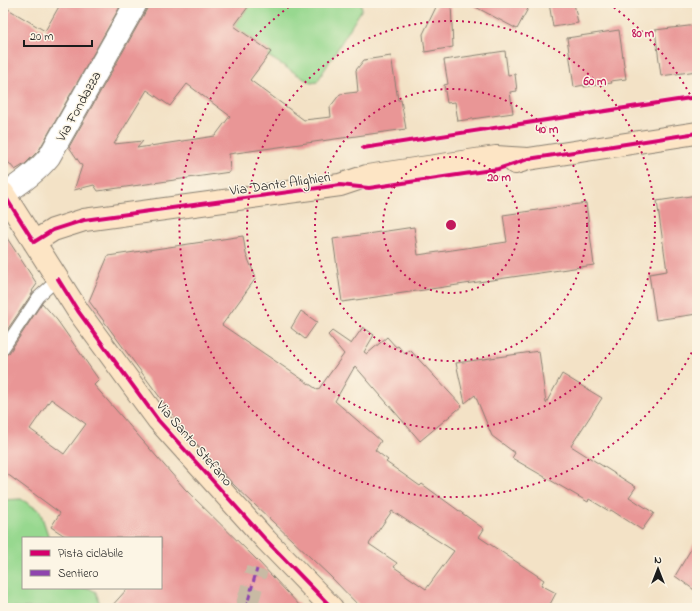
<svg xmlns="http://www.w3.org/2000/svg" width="700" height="611" font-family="'Indie Flower',sans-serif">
<rect width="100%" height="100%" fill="#fcf5e5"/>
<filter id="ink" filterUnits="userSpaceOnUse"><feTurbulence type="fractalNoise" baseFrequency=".025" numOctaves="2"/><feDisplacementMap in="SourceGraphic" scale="8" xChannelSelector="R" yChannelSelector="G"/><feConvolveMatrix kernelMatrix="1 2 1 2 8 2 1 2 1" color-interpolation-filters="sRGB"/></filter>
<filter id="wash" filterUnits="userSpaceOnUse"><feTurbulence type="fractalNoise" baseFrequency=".012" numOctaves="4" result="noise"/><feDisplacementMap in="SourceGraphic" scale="16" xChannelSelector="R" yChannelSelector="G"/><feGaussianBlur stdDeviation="0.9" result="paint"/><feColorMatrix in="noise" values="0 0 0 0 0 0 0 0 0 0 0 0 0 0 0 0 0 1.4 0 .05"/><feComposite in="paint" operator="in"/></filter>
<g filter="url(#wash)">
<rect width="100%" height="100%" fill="#f3e2c6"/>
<path fill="#97d88f" stroke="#5a7a56" d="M251,3H265L272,8L276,3H361L362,9L317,82L311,83L268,56L270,52L234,26Z
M21,499L40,511L49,538H23V588H89L96,592L101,608H3V500Z"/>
<g id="blocks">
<path fill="#e99696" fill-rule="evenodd" d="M61,3H122L39,150L25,164L15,170L3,156V6L45,31Z
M148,3H251L234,26L271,52L250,80L304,120L331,117L330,107L340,94L358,92L356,70L364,60L391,56L398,100H401L406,129L229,154L230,172L98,191L94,185L74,190L82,166L69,147L147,9ZM187,84L230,116L215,136L137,148L143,141L114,144L147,90L170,106Z
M438,3H451L453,47L425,52L423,34Z
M468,3H531L517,29Z
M549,3H574L578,23L553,27Z
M697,25V71L661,76L655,30Z
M619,30L626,79L611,81L612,83L584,87V85L574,87L567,38Z
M505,51L508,75L515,74L517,91L510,92L513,113L458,121L455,102L447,103L444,85L448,84L444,60Z
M697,195V314L656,320L649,274L667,271L657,201Z
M586,203L594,265L342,302L333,239L414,227L418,255L507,242L503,215Z
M3,232L37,284L32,291L33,292L3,336Z
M243,236L246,254L256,278L222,325L318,390L344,354L328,335L332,331L351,344L363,327L374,335L364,352L367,354L387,337L396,347L398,346L405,354L410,350L462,406L420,441L355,366L335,401L381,441L375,450L388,460L386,462L420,486L422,484L484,529L479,537L544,580L541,585L556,593L548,608H361L331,577L234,485L184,430L89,301L108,256ZM392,511L454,551L426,589L394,567L397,563L369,544Z
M42,303L57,320L99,380L94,385L185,489L259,562L302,608H110L128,588H161V538H68L51,527L60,513L3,471V356L9,353ZM51,399L86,424L64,454L30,429Z
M301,311L317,322L305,339L291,328Z
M539,351L546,403L562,374L602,398L571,446L636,487L629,497L654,513L642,530L611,510L609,511L589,499L588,502L512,458L515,453L492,436L475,395L465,403L456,363Z
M697,539V592L675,576Z"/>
</g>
</g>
<g filter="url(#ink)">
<use href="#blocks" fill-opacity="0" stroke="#887f71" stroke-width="1"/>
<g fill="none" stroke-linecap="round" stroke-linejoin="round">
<path stroke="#c8baa4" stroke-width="22" stroke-dasharray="22 11" stroke-linecap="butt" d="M246,608L257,569"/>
<g stroke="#887f71" stroke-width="13">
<path id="lane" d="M3,349L38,297L58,279"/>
</g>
<g stroke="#887f71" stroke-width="24">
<path id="street" d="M4,194C20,184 36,173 49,157L136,3"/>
</g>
<g stroke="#887f71" stroke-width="24">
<path id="secondary" d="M515,163L528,159L697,133
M3,193L78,311L158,420L266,540L332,608
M34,242L53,230L84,220L340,185L367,176L496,157L528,159"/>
</g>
<use href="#lane" stroke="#fff" stroke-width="11"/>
<use href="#street" stroke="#fff" stroke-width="22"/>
<use href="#secondary" stroke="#fde5c5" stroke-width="22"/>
<path stroke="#8e44ad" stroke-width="3" stroke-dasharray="6 3" stroke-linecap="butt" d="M246,608L257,569"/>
<g stroke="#fcf5e5" stroke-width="6">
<path id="cycleway" d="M363,148L697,97
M3,193L34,242L53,230L84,220L340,185L369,188L498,169L528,159L697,133
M58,279L78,311L158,420L266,540L332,608"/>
</g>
<use href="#cycleway" stroke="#d6006c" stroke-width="4"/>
</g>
</g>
<g fill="none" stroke="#c2185b" stroke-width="2" stroke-dasharray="2 4">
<circle cx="451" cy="225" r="68"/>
<circle cx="451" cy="225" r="136"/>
<circle cx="451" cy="225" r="204"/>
<path d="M697 342A272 272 0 1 1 293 4M609 4A272 272 0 0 1 697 108"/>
</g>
<g text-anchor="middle" stroke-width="3" stroke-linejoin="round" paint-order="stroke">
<g font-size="14" fill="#1c1c1c" stroke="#fcf5e5">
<text transform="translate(78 106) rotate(-61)" y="5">Via Fondazza</text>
<text transform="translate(280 183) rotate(-8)" y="5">Via Dante Alighieri</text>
<text transform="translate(195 443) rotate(49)" y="5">Via Santo Stefano</text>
</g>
</g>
<circle cx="451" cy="225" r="6" fill="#c2185b" stroke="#fcf5e5" stroke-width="2"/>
<g font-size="12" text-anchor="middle" font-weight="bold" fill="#c2185b" stroke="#fcf5e5" stroke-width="3" stroke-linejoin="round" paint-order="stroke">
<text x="643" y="37">80 m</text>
<text x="595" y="85">60 m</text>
<text x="547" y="133">40 m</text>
<text x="499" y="181">20 m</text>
</g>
<rect width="700" height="611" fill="none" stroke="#fcf5e5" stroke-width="16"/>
<rect x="22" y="537" width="140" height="52" fill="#fcf5e5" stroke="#a29e95"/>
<rect x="30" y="550" width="20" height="6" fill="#d6006c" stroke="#a29e95"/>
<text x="58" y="557" font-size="12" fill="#1c1c1c">Pista ciclabile</text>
<rect x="30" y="570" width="20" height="6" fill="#8e44ad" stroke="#a29e95"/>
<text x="58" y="577" font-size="12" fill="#1c1c1c">Sentiero</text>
<g transform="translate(658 569)" stroke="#fcf5e5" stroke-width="3" paint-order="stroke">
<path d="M0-3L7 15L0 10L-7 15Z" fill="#1c1c1c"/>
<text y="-6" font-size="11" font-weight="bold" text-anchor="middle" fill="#1c1c1c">N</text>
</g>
<path d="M24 40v6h68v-6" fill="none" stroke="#1c1c1c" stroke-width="2"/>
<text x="30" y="40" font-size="12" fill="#1c1c1c" stroke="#fcf5e5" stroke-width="3" paint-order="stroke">20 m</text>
</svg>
